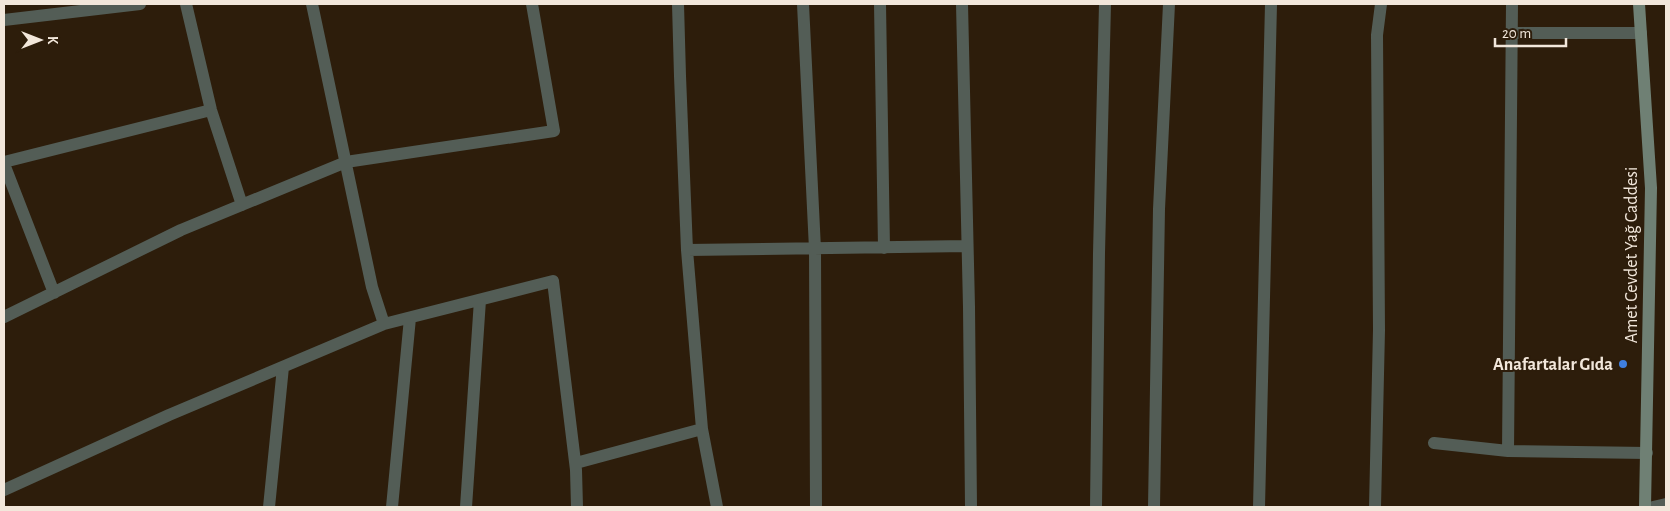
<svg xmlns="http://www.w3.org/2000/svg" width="1670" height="511" font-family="'Alegreya Sans',sans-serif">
<rect width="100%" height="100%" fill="#2d1d0b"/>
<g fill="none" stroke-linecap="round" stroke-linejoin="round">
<path stroke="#535d56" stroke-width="12" d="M186,4L211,110L242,205
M312,4L372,287L384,324
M678,4L680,76L687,250L702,429L717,507
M803,4L815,249L816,507
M880,4L884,248
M962,4L969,307L971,507
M4,20L140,4
M1512,33H1641
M4,162L211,110
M4,164L54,293
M687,250L967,246
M4,317L181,230L346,162L554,131L532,4
M1434,443L1508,451L1647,453
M1508,451L1512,4
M576,463L702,429
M4,490L169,415L384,324L553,281L576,470L577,507
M269,507L283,367
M392,507L410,318
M466,507L480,300
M1096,507L1099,253L1105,4
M1154,507L1159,209L1169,4
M1259,507L1271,4
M1375,507L1379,330L1377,35L1381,4
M1653,507L1666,504"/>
<path stroke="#6f8074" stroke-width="12" d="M1639,4L1651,188L1645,507"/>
</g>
<circle fill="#3f7fe0" stroke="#2d1d0b" stroke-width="2" cx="1623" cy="364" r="5"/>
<g text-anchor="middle" stroke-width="4" stroke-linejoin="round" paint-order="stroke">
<g font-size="18" fill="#f2e7db" stroke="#2d1d0b">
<text transform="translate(1631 255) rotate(-90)" y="6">Amet Cevdet Yağ Caddesi</text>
</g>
<g font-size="18" font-weight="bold" fill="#f2e7db" stroke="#2d1d0b" text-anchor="end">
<text x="1613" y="370">Anafartalar Gıda</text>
</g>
</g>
<rect width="1670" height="511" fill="none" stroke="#f2e7db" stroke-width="10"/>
<g transform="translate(40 40) rotate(90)" stroke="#2d1d0b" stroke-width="4" paint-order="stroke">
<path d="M0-4L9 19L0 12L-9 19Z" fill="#f2e7db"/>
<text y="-8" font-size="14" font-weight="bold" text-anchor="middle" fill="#f2e7db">K</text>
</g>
<path d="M1495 38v8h71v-8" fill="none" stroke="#f2e7db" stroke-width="2.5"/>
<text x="1502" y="38" font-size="15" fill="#f2e7db" stroke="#2d1d0b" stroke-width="4" paint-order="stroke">20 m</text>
</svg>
